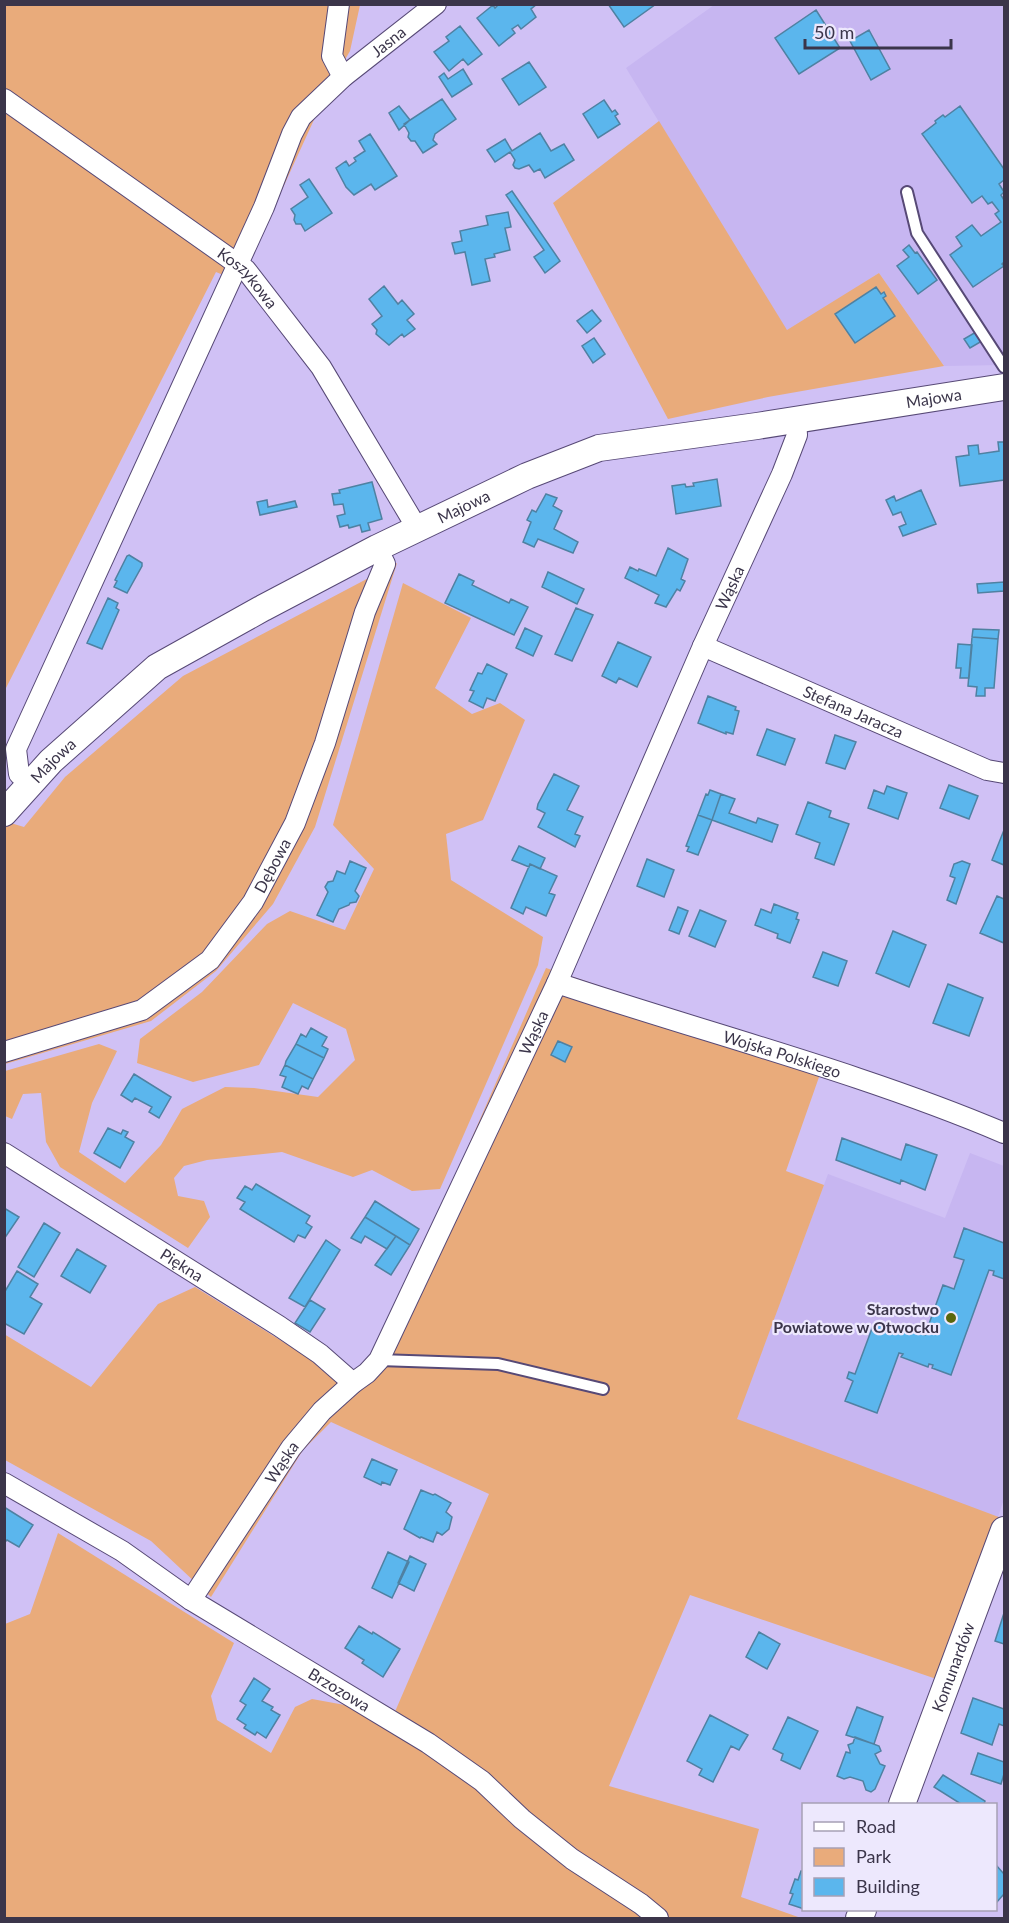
<svg xmlns="http://www.w3.org/2000/svg" width="1009" height="1923" font-family="Lato,sans-serif">
<rect width="100%" height="100%" fill="#d0c1f5"/>
<path fill="#c7b6f1" d="M714,5H1004V365L944,366L879,273L787,331L626,68Z
M970,1153L1004,1166V1499L994,1529L732,1431L828,1174L945,1218Z"/>
<path fill="#e9ab7b" d="M5,5H360L350,51L328,89L240,282L216,272L5,690Z
M659,121L787,330L879,273L944,366L768,397L668,419L553,203Z
M397,563L315,827L273,904L216,971L151,1021L5,1064L4,821L24,827L65,777L183,676Z
M403,583L471,618L435,688L472,714L500,703L525,720L483,820L446,834L451,880L543,937L538,965L440,1189L412,1191L372,1170L353,1177L282,1152L207,1160L184,1166L174,1178L178,1196L204,1201L210,1217L188,1248L60,1167L46,1142L41,1093L23,1094L12,1119L5,1116V1071L99,1044L117,1051L92,1103L79,1152L125,1183L161,1145L182,1109L225,1087L254,1088L318,1097L355,1060L346,1029L293,1003L259,1065L193,1082L137,1063L140,1039L202,992L267,924L290,911L345,930L374,869L333,825Z
M546,968L825,1060L786,1171L824,1185L737,1419L1004,1519L954,1685L690,1595L609,1786L759,1829L741,1897L801,1918H5V1624L30,1614L58,1533L234,1643L211,1696L217,1720L271,1753L295,1707L312,1699L394,1714L489,1494L331,1422L303,1450L211,1597L151,1541L5,1460L4,1334L91,1387L158,1304L195,1287L322,1366L370,1371Z"/>
<path fill="#5bb6ed" stroke="#4f81a2" stroke-width="1.5" d="M499,4H537L531,9L536,17L521,29L518,25L512,29L515,33L499,46L477,18L493,5L495,8Z
M608,4H656L624,27Z
M816,10L840,48L799,74L775,38Z
M460,26L482,54L468,65L463,59L449,71L434,52L449,41L446,37Z
M869,30L890,69L871,80L850,41Z
M529,62L546,87L519,105L502,79Z
M463,69L472,84L452,97L439,77L444,73L448,79Z
M442,99L456,119L435,134L433,140L437,144L423,153L415,141H411L408,137L409,133L404,124Z
M604,100L612,112L615,110L618,114L615,116L620,124L598,138L583,114Z
M399,106L410,120L399,130L389,113Z
M960,106L1004,169V180L999,184L1004,192L1001,195L1004,200V262L1002,264L1004,266L973,287L950,255L962,246L956,237L972,225L981,236L1001,222L995,214L999,211L992,202L988,204L982,196L972,203L922,134L936,123L935,121L943,115L945,117Z
M540,133L551,151L564,144L574,160L545,178L540,169L534,172L529,165L519,169L515,168L513,165L515,160L510,152L495,162L487,150L505,139L512,151Z
M370,134L397,176L375,190L371,184L354,195L346,187L336,168L346,161L349,166L356,161L354,158L365,151L359,141Z
M309,179L332,213L305,231L301,224H296L294,220L295,215L291,209L308,197L300,185Z
M512,191L560,261L545,273L534,257L544,250L506,195Z
M508,212L511,227L505,228L510,250L494,254L495,257L485,259L490,281L472,285L465,252L455,254L452,243L462,241L460,231L488,225L486,216Z
M909,245L915,253L917,252L937,280L918,294L897,266L909,257L903,250Z
M384,286L398,304L402,300L414,314L407,320L415,329L404,337L402,334L389,345L376,334L377,330L372,324L382,316L369,299Z
M876,287L881,294L884,292L886,296L883,298L895,316L855,343L835,314Z
M592,310L601,321L587,333L577,321Z
M976,332L982,341L970,348L964,339Z
M594,338L605,354L593,363L582,346Z
M998,442H1004V480L960,486L956,457L969,455L968,446L978,445L979,454L999,451Z
M717,479L721,506L676,514L672,486L685,484L686,487L694,486L693,483Z
M372,482L382,519L368,523L370,530L362,532L360,525L349,528L348,525L340,527L337,516L345,514L343,504L334,505L332,494L340,493L339,490Z
M921,490L936,524L903,536L899,527L906,524L901,512L893,515L886,500L894,496L896,501Z
M546,494L557,498L553,506L562,511L554,529L578,542L573,553L538,539L534,547L523,542L531,522L527,520L532,510L536,512Z
M267,500L268,507L295,501L297,507L260,515L257,502Z
M668,548L688,559L681,579L685,581L680,591L677,589L666,607L655,603L659,595L625,578L630,567L638,571L639,569L656,576Z
M129,555L142,563V566L127,593L114,587L117,581L115,580L127,556Z
M548,572L584,589L577,604L542,587Z
M459,574L474,581L472,585L509,603L511,599L528,607L514,635L445,603Z
M1004,582V591L978,593L977,584Z
M108,598L118,603L116,608L119,610L102,649L87,643Z
M576,608L593,615L572,661L555,654Z
M525,628L542,636L533,656L516,648Z
M973,629L999,630L998,639L972,637Z
M972,637L998,639L994,688H985V696H976L977,687L968,686Z
M618,642L651,657L637,687L619,678L616,683L602,676Z
M958,644L972,645L969,678H960L961,668H956Z
M487,664L507,674L495,701L487,698L483,708L469,701L474,691L470,690L478,673L482,674Z
M708,696L736,707L735,710L739,711L733,734L726,732V734L698,723Z
M767,729L795,739L785,765L757,755Z
M835,735L856,742L845,769L826,763Z
M554,774L579,786L567,810L583,817L575,834L580,836L575,847L538,827L545,813L537,809L538,804Z
M949,785L978,796L969,819L940,808Z
M887,786L907,793L898,819L868,808L874,790L884,794Z
M710,790L721,794L712,820L698,815L706,794L708,795Z
M721,794L735,799L729,813L756,823L758,818L778,825L772,842L712,820Z
M808,802L831,811L829,817L849,824L834,865L815,858L820,843L796,834Z
M698,815L712,820L698,855L687,851L689,847L686,846Z
M1004,830V865L992,860Z
M519,846L545,858L540,869L530,864L529,867L512,860Z
M647,859L674,870L664,897L637,886Z
M350,861L366,868L355,891L359,896L356,902L350,903L349,905L339,909L333,922L317,915L328,892L325,887L328,882L333,881L337,871L345,874Z
M962,861L970,864L956,904L947,900L955,878L950,876L954,864Z
M530,864L557,876L549,893L555,895L546,916L526,907L523,914L511,908Z
M997,896L1004,899V943L980,933Z
M774,904L798,913L796,919L799,920L790,943L777,938L778,934L755,925L761,909L771,913Z
M678,907L688,911L679,934L669,930Z
M700,910L726,921L715,947L689,936Z
M893,931L926,945L909,987L876,973Z
M823,952L847,961L838,986L813,977Z
M948,984L983,998L969,1036L933,1023Z
M311,1028L327,1037L322,1046L328,1049L324,1058L296,1044L301,1034L306,1037Z
M558,1041L572,1047L565,1062L551,1055Z
M296,1044L324,1058L313,1079L285,1065L286,1061Z
M285,1065L313,1079L308,1089L302,1086L298,1094L282,1087L286,1077L280,1075Z
M134,1074L171,1097L159,1118L149,1112L152,1107L135,1098L132,1102L121,1095Z
M108,1128L121,1134L123,1130L128,1132L125,1137L134,1142L120,1168L94,1153Z
M842,1138L901,1160L906,1144L937,1155L925,1190L901,1180L900,1184L836,1160Z
M256,1184L310,1216L306,1223L312,1227L305,1238L298,1235L294,1242L240,1209L245,1202L237,1198L245,1186L252,1190Z
M375,1201L419,1229L410,1245L365,1217Z
M4,1208L19,1217L4,1239Z
M365,1217L396,1236L387,1249L365,1236L361,1243L351,1238Z
M44,1223L60,1233L34,1277L18,1267Z
M964,1228L1004,1243V1279L993,1275L994,1271L989,1270L951,1375L932,1368L933,1365L929,1364L928,1367L901,1357L903,1354L899,1353L877,1413L845,1401L853,1381L847,1378L849,1372L855,1374L874,1323L897,1332L903,1326L925,1335L943,1285L954,1289L964,1260L954,1257Z
M396,1236L410,1245L391,1275L375,1265Z
M326,1240L340,1250L305,1307L289,1298Z
M77,1249L106,1266L90,1293L61,1276Z
M17,1271L38,1284L30,1297L42,1304L24,1334L4,1323V1293Z
M310,1300L325,1309L310,1332L295,1323Z
M372,1459L397,1470L390,1485L382,1482L381,1485L364,1477Z
M421,1490L433,1495L435,1494L451,1503L446,1512L452,1517L449,1529L442,1535L437,1532L433,1542L421,1537L420,1538L404,1529Z
M4,1507L33,1525L19,1547L7,1540L4,1543Z
M388,1552L409,1562L392,1598L372,1588Z
M410,1556L426,1564L414,1591L398,1583Z
M1004,1613V1644L995,1641Z
M359,1626L372,1634L373,1632L400,1649L383,1677L362,1663L364,1660L345,1648Z
M759,1632L780,1644L767,1669L746,1657Z
M254,1678L270,1689L262,1701L273,1707L271,1710L280,1715L266,1738L257,1732L255,1735L244,1728L246,1725L237,1719L246,1705L240,1701Z
M973,1698L1004,1709V1726L999,1724L992,1745L961,1733Z
M857,1707L883,1717L874,1744L846,1735Z
M710,1715L748,1735L739,1750L731,1746L713,1782L699,1775L702,1769L687,1761Z
M788,1717L818,1731L800,1769L781,1760L783,1754L773,1749Z
M855,1737L879,1746L881,1751L875,1754L880,1764L885,1766L875,1789L871,1792L866,1790L863,1781L850,1777L844,1779L837,1776L846,1752L850,1753V1751L848,1745L853,1743Z
M978,1753L1004,1762V1774L1001,1784L971,1774Z
M943,1775L985,1801L984,1804H961L934,1787Z
M996,1865L1004,1874V1894L996,1903Z
M801,1871H804V1909L789,1904L793,1894L790,1893L795,1879L798,1880Z"/>
<g fill="none" stroke-linecap="round" stroke-linejoin="round">
<g stroke="#574976" stroke-width="14">
<path id="service" d="M907,192L917,233L1004,367
M379,1360L498,1364L603,1389"/>
</g>
<g stroke="#574976" stroke-width="22">
<g id="minor">
<path d="M339,4L332,56L343,77"/>
<path id="s1" d="M4,99L246,270L321,367L417,528"/>
<path id="s2" d="M703,646L987,770L1004,773"/>
<path id="s3" d="M31,784L19,774L16,749L264,207L292,134L301,117L343,77L436,4"/>
<path id="s4" d="M557,983C706,1033 860,1072 1004,1133"/>
<path id="s5" d="M4,1052L142,1010L210,960L253,902L295,823L325,743L365,612L385,564L377,548"/>
<path id="s6" d="M4,1153L279,1326L320,1354L353,1383"/>
<path id="s7" d="M4,1483L122,1551L191,1600L428,1743L482,1781L522,1819L572,1859L641,1904L658,1918"/>
<path id="s8" d="M191,1600L291,1448L322,1411L353,1383L367,1373L379,1360L557,983L703,646L782,474L797,435L796,420"/>
</g>
</g>
<g stroke="#574976" stroke-width="28">
<g id="tertiary">
<path id="s9" d="M4,813L51,761L157,667L263,608L377,548L527,476L599,448L757,426L1004,387"/>
<path id="s10" d="M902,1804L1004,1530"/>
<path d="M859,1918L863,1910"/>
</g>
</g>
<use href="#service" stroke="#fff" stroke-width="10"/>
<use href="#minor" stroke="#fff" stroke-width="20"/>
<use href="#tertiary" stroke="#fff" stroke-width="26"/>
</g>
<circle fill="#5a670d" stroke="#ede8fd" stroke-width="2" cx="951" cy="1318" r="6"/>
<g text-anchor="middle" stroke-width="4.5" stroke-linejoin="round" paint-order="stroke">
<g font-size="16" fill="#3b354a" stroke="#ede8fd">
<text dy="6" stroke="none"><textPath href="#s3" startOffset="850">Jasna</textPath></text>
<text dy="6" stroke="none"><textPath href="#s1" startOffset="303">Koszykowa</textPath></text>
<text dy="6" stroke="none"><textPath href="#s9" startOffset="1044">Majowa</textPath></text>
<text dy="6" stroke="none"><textPath href="#s9" startOffset="558">Majowa</textPath></text>
<text dy="6" stroke="none"><textPath href="#s8" startOffset="1155">Wąska</textPath></text>
<text dy="6" stroke="none"><textPath href="#s2" startOffset="164">Stefana Jaracza</textPath></text>
<text dy="6" stroke="none"><textPath href="#s9" startOffset="72">Majowa</textPath></text>
<text dy="6" stroke="none"><textPath href="#s5" startOffset="342">Dębowa</textPath></text>
<text dy="6" stroke="none"><textPath href="#s8" startOffset="669">Wąska</textPath></text>
<text dy="6" stroke="none"><textPath href="#s4" startOffset="236">Wojska Polskiego</textPath></text>
<text dy="6" stroke="none"><textPath href="#s6" startOffset="210">Piękna</textPath></text>
<text dy="6" stroke="none"><textPath href="#s8" startOffset="165">Wąska</textPath></text>
<text dy="6" stroke="none"><textPath href="#s10" startOffset="146">Komunardów</textPath></text>
<text dy="6" stroke="none"><textPath href="#s7" startOffset="394">Brzozowa</textPath></text>
</g>
<g font-size="16" font-weight="bold" fill="#3b354a" stroke="#ede8fd" text-anchor="end">
<text x="939" y="1315">Starostwo<tspan x="939" dy="18">Powiatowe w Otwocku</tspan></text>
</g>
</g>
<rect width="1009" height="1923" fill="none" stroke="#3b354a" stroke-width="12"/>
<rect x="802" y="1803" width="195" height="108" fill="#ede8fd" stroke="#a6a0b5" stroke-width="1.5"/>
<rect x="814" y="1822" width="30" height="9" fill="#ffffff" stroke="#a6a0b5" stroke-width="1.5"/>
<text x="856" y="1833" font-size="18" fill="#3b354a">Road</text>
<rect x="814" y="1848" width="30" height="18" fill="#e9ab7b" stroke="#a6a0b5" stroke-width="1.5"/>
<text x="856" y="1863" font-size="18" fill="#3b354a">Park</text>
<rect x="814" y="1878" width="30" height="18" fill="#5bb6ed" stroke="#a6a0b5" stroke-width="1.5"/>
<text x="856" y="1893" font-size="18" fill="#3b354a">Building</text>
<path d="M805 39v9h146v-9" fill="none" stroke="#3b354a" stroke-width="3"/>
<text x="814" y="39" font-size="18" fill="#3b354a" stroke="#ede8fd" stroke-width="4.5" paint-order="stroke">50 m</text>
</svg>
